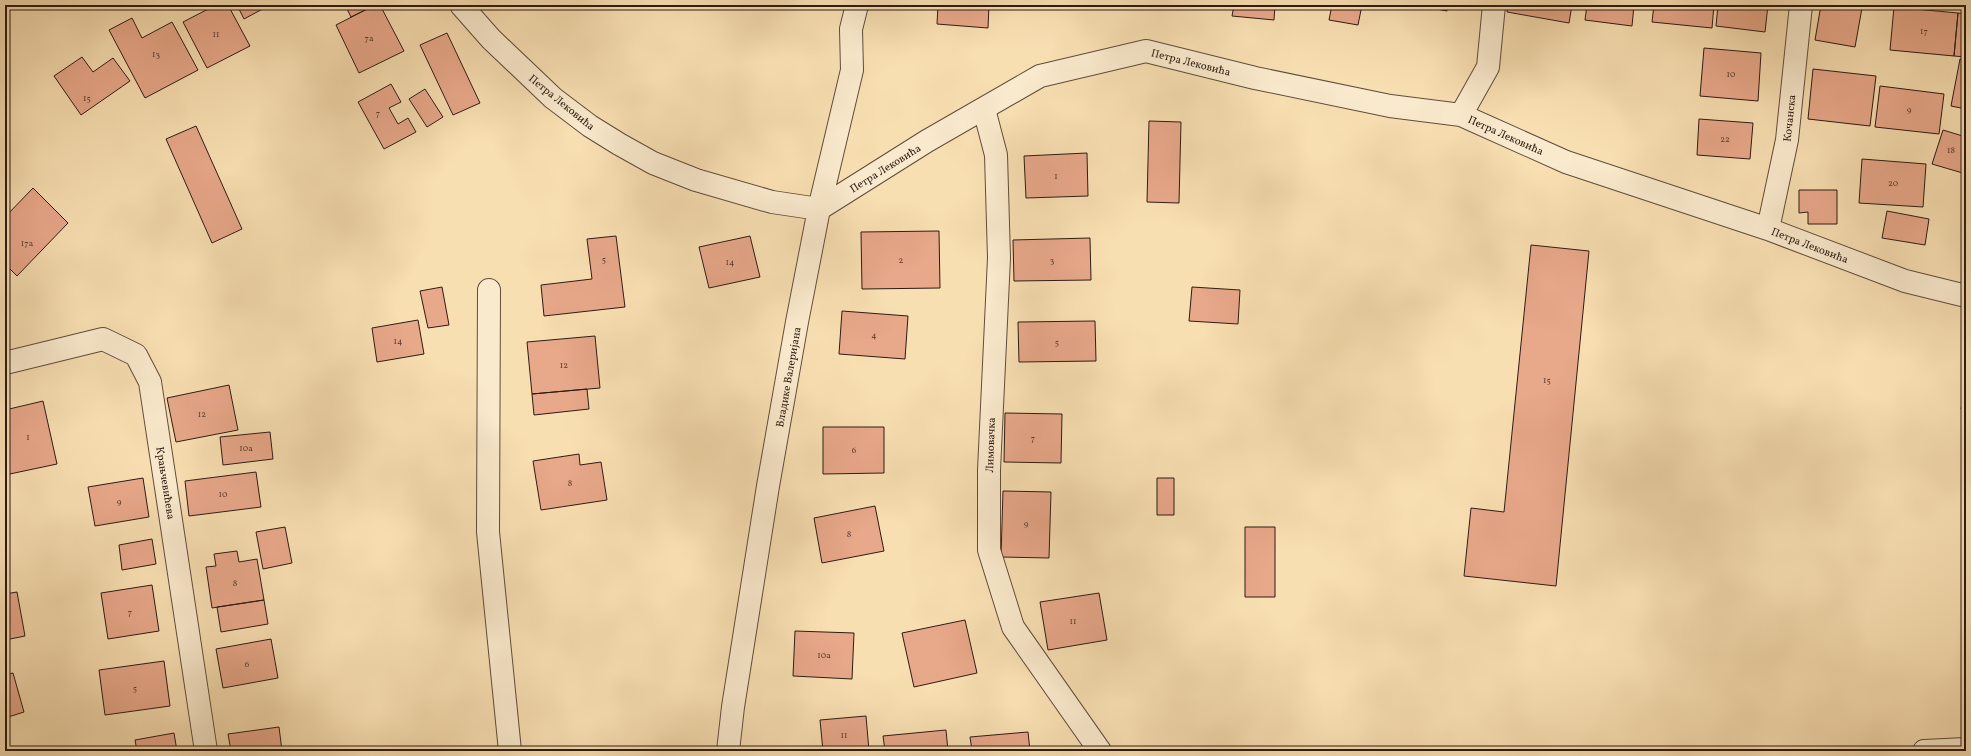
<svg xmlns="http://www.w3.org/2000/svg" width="1971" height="756" font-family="Vollkorn,serif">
<rect width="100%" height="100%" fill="#f8dfb2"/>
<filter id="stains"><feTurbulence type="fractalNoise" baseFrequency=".005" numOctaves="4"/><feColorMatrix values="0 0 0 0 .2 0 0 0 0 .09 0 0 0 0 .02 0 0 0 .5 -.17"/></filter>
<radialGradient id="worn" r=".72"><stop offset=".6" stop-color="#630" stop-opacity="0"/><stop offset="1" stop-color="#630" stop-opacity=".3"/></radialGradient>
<path fill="#e8a88a" stroke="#2d1b13" d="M216,5H228L250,46L207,68L183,22Z
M237,5H270L244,19Z
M345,5H375L351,17Z
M375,5H380L404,51L359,73L336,25Z
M938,5H989L988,28L937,24Z
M1234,5H1275L1274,20L1232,16Z
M1332,5H1362L1358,25L1329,20Z
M1415,5H1448L1447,11Z
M1508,5H1572L1569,23L1507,12Z
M1587,5H1634L1632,26L1585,20Z
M1654,5H1714L1712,28L1652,22Z
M1718,5H1768L1765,32L1716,26Z
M1821,5H1841L1862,8L1855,47L1815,40Z
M1894,7L1958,13L1954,56L1890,50Z
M1958,13L1966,14V57L1954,56Z
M132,18L142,38L172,22L198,70L145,98L109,30Z
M447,33L480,103L453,115L420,45Z
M1704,48L1761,53L1758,101L1700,96Z
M82,57L93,72L113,58L130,81L81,115L54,76Z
M1960,59L1966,60V109L1951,106Z
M1813,69L1876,76L1870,126L1808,119Z
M391,84L401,102L389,108L398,124L408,118L416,132L384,149L358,102Z
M1880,86L1944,94L1939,134L1875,127Z
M425,89L443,117L427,127L409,99Z
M1699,119L1753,123L1750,159L1697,155Z
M1149,121L1181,122L1179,203L1147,202Z
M196,126L242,229L212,243L166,139Z
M1943,130L1966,137V174L1932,164Z
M1087,153L1088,196L1026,198L1024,156Z
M1862,159L1926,164L1923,207L1859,203Z
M33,188L68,223L17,276L5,264V217Z
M1799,190H1837V224H1808V212L1799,213Z
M1887,211L1929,219L1925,245L1882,238Z
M939,231L940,288L862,289L861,232Z
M616,236L625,307L544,316L541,285L592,279L587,239Z
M750,236L760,277L709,288L699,247Z
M1090,238L1091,280L1014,281L1013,240Z
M1531,245L1589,251L1556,586L1464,576L1471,508L1504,512Z
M442,287L449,325L428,328L420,291Z
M1192,287L1240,290L1238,324L1189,321Z
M842,311L908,316L905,359L839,354Z
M418,320L424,354L377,362L372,328Z
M1095,321L1096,361L1019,362L1018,322Z
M595,336L600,388L532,394L527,342Z
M229,385L238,430L176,442L167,398Z
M1966,386V410L1961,409Z
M587,389L589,409L534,415L532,394Z
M43,401L57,464L5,475V410Z
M1005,413L1062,414L1061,463L1004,462Z
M823,427H884V473L823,474Z
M270,432L273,459L223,465L220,437Z
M579,454L580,465L601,462L607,500L541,510L533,461Z
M256,472L261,507L189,516L185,481Z
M143,478L149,517L95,526L88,487Z
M1157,478H1174V515H1157Z
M1003,491L1051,492L1049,558L1001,557Z
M875,506L884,551L822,563L814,518Z
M285,527L292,563L263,569L256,532Z
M1245,527H1275V597H1245Z
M152,539L156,564L122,570L119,545Z
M237,551L239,562L257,559L264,600L212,608L206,567L216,566L214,554Z
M152,585L159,631L108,639L101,593Z
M17,592L25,636L5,640V594Z
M1099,593L1107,640L1048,650L1040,602Z
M264,600L268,624L221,632L217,607Z
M965,620L977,673L914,687L902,633Z
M795,631L854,633L852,679L793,676Z
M271,639L278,678L223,688L216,649Z
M164,661L170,706L105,715L99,670Z
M13,673L24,712L5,718V675Z
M866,716L869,751H823L820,720Z
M279,727L282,751H231L228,734Z
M946,730L948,751H885L883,736Z
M1028,732L1030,751H972L970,737Z
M174,733L177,751H137L135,740Z"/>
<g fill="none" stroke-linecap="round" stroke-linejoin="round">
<g stroke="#604c3b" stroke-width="24">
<path id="minor" d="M461,5L491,39L553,98L590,126L619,144L653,163L696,180L772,202L819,209L927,141L1040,76L1146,51L1255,78L1390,106L1461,115L1566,162L1768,229L1905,281L1966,296
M984,109L996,155L999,258L989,470V550L1013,627L1100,751
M1461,115L1488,67L1494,5
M1768,229L1787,140L1801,5
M489,290L488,532L510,751
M5,363L103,339L136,355L150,382L206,751
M728,751L733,707L768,486L797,322L819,209L852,70L851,29L857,5
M1924,751L1966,749"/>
</g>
<use href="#minor" stroke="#faeacd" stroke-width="22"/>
</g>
<g text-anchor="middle" stroke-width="4" stroke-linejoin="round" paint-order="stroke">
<g font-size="9" fill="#5c3e31">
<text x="1924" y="34">17</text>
<text x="216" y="37">11</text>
<text x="369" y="41">7a</text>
<text x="156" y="57">13</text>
<text x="1731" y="77">10</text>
<text x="87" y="101">15</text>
<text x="1909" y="113">9</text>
<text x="378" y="116">7</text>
<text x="1725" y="142">22</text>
<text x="1951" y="153">18</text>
<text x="1056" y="179">1</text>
<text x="1893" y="186">20</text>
<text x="27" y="246">17a</text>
<text x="604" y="262">5</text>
<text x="901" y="263">2</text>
<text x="1052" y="263">3</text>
<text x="730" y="265">14</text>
<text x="874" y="338">4</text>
<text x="398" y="344">14</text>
<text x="1057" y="345">5</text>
<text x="564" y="368">12</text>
<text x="1547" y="383">15</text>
<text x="202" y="417">12</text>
<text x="28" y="440">1</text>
<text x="1033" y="441">7</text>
<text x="246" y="451">10a</text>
<text x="854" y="453">6</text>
<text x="570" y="486">8</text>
<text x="223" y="497">10</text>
<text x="119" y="505">9</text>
<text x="1026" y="527">9</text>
<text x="849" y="537">8</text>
<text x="235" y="586">8</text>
<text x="130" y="615">7</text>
<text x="1073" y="624">11</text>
<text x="824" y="658">10a</text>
<text x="247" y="667">6</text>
<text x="135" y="691">5</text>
<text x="844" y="738">11</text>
</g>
<g font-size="11" fill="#2d1b13" stroke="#faeacd">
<text transform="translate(1191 62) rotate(14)" y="4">Петра Лековића</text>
<text transform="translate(562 102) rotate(39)" y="4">Петра Лековића</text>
<text transform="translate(1789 118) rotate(-84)" y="4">Кочанска</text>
<text transform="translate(1506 135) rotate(24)" y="4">Петра Лековића</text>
<text transform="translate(885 168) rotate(-32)" y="4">Петра Лековића</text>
<text transform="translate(1810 245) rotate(21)" y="4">Петра Лековића</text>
<text transform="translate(788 377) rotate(-80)" y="4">Владике Валеријана</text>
<text transform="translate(990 445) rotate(-88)" y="4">Лимовачка</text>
<text transform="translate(166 483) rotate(81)" y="4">Крањчевићева</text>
</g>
</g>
<rect width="1971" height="756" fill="none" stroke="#f8dfb2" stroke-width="20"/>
<rect x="6" y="6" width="1959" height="744" fill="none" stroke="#2d1b13" stroke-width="2"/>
<rect x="10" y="10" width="1951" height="736" fill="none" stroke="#2d1b13"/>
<rect width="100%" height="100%" filter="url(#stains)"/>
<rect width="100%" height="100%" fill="url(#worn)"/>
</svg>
